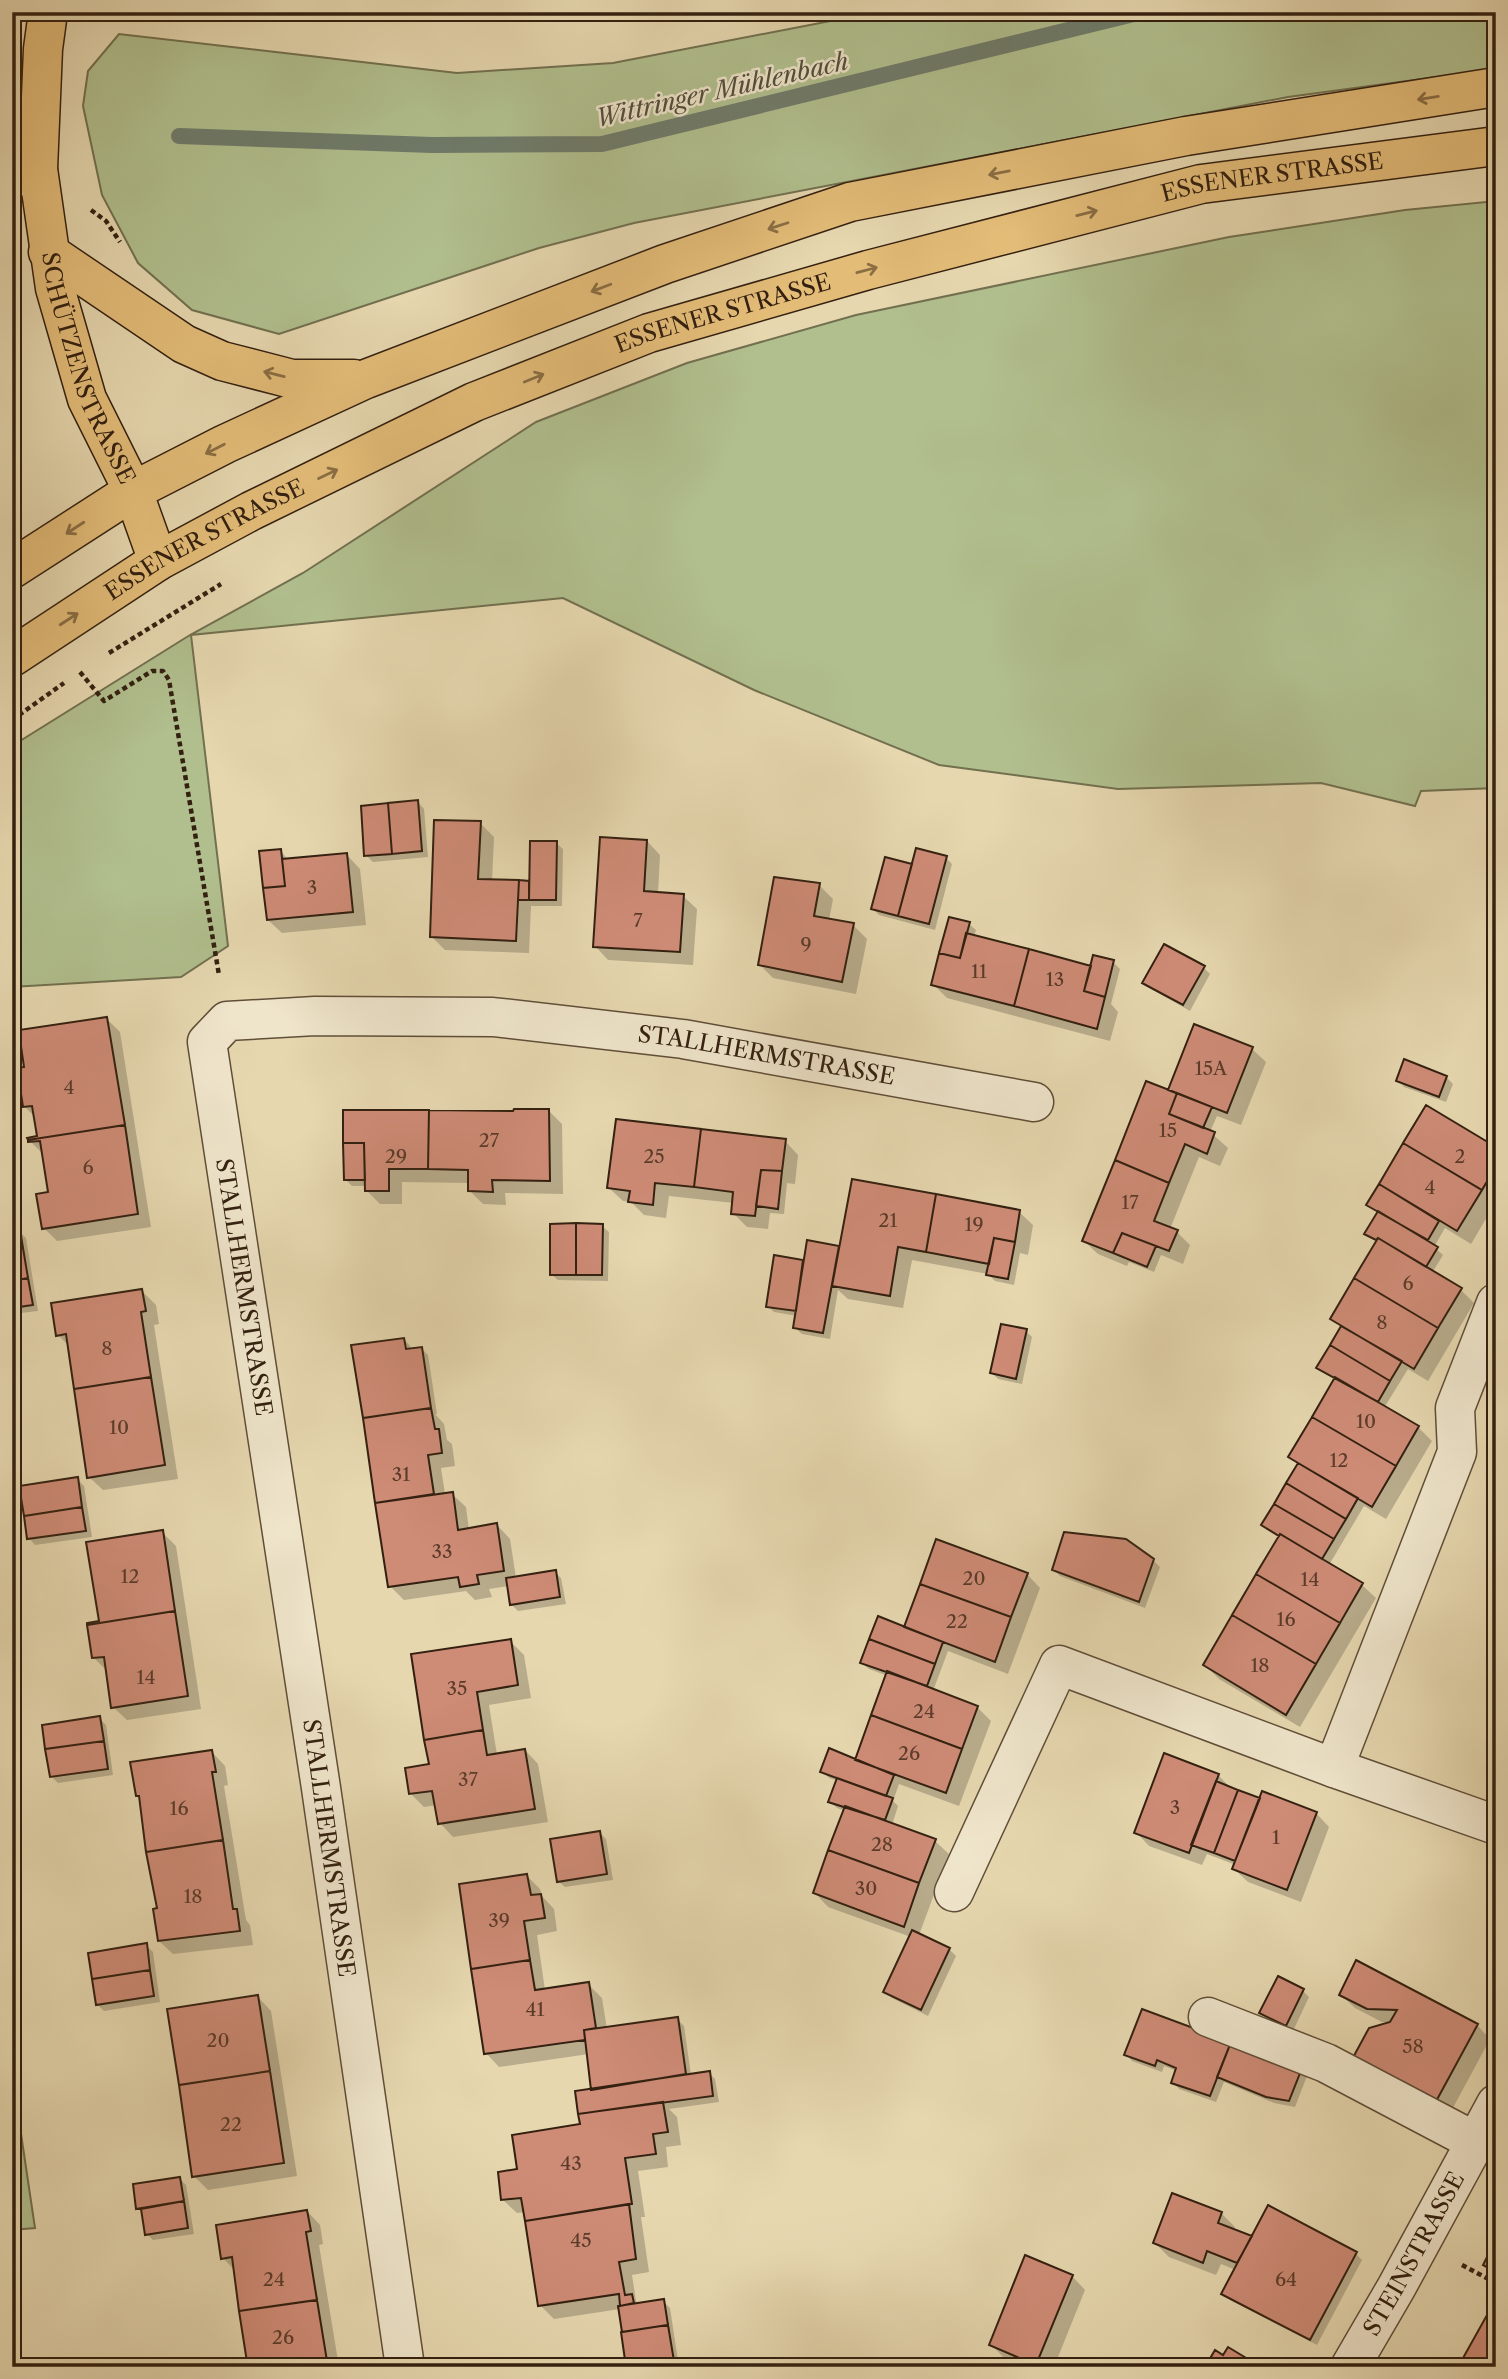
<svg xmlns="http://www.w3.org/2000/svg" width="1508" height="2379" font-family="'Libre Caslon Text',serif">
<rect width="100%" height="100%" fill="#e6d7af"/>
<filter id="stains"><feTurbulence type="fractalNoise" baseFrequency=".00286" numOctaves="4"/><feColorMatrix values="0 0 0 0 .2 0 0 0 0 .09 0 0 0 0 .02 0 0 0 .5 -.17"/></filter>
<radialGradient id="worn" r=".72"><stop offset=".6" stop-color="#630" stop-opacity="0"/><stop offset="1" stop-color="#630" stop-opacity=".3"/></radialGradient>
<path fill="#b1bf8e" stroke="#72704f" stroke-width="2" d="M877,12H1496V69L1288,97L634,223L539,248L279,334L192,310L138,263L102,195L83,106L88,71L119,34L457,73L613,63Z
M1496,201V788L1421,791L1415,806L1321,783L1118,789L939,765L754,690L563,598L191,635L228,946L181,977L12,987V746L190,635L303,573L536,422L687,363L856,315L1229,237L1405,210Z
M12,2073L35,2228L12,2230Z"/>
<path fill="#0003" d="M418,802L424,809L428,857L373,862L366,855Z
M480,823L494,837L492,881L531,883L556,843L563,849L562,906H531L529,953L445,950L431,936Z
M647,841L660,855L658,894L683,896L697,909L693,965L608,960L595,946Z
M281,851L288,860L347,855L360,869L366,925L282,933L268,920Z
M946,858L952,864L935,930L879,915L873,909L913,866Z
M819,885L833,899L829,920L853,925L867,939L856,994L773,978L760,965Z
M969,924L976,930L974,936L1092,968L1113,962L1120,969L1111,1004L1118,1012L1110,1041L947,998L933,984Z
M1204,968L1210,974L1190,1011L1151,989L1144,982Z
M107,1019L120,1032L151,1227L57,1241L44,1228L50,1194L44,1155L30,1141L39,1138L36,1118L24,1106L26,1069Z
M1252,1049L1266,1062L1241,1125L1217,1116L1210,1132L1228,1148L1220,1166L1199,1157L1170,1229L1177,1232L1190,1245L1183,1264L1161,1255L1154,1272L1129,1262L1127,1266L1098,1254L1084,1241L1169,1092Z
M1446,1077L1453,1084L1446,1102L1404,1087L1398,1080Z
M1426,1107L1496,1149V1202L1471,1244L1445,1228L1434,1247L1443,1255L1432,1273L1461,1290L1474,1303L1428,1381L1408,1369L1384,1408L1418,1427L1432,1441L1386,1519L1364,1506L1329,1565L1362,1585L1376,1598L1300,1727L1219,1679L1205,1665L1280,1538L1263,1525L1299,1465L1291,1457L1336,1380L1319,1368L1342,1328L1333,1318L1378,1242L1366,1233L1379,1213L1369,1205Z
M549,1111L562,1124L563,1194L505,1193L506,1205L483,1204L469,1190L470,1183L402,1182V1204H380L366,1190V1186H352L345,1179V1112Z
M785,1141L798,1155L795,1184L787,1183L784,1214L770,1213L768,1229L747,1227L733,1213L734,1203L669,1196L666,1218L644,1215L631,1202L623,1201L609,1188Z
M1019,1212L1033,1225L1028,1255L1020,1253L1014,1285L995,1281L988,1274L912,1260L903,1308L848,1299L838,1290L830,1339L802,1334L795,1328L797,1316L774,1312L768,1306L775,1257L805,1262L838,1248L840,1250Z
M602,1226L609,1232L608,1281L558,1280L551,1274Z
M20,1232L26,1238L38,1311L12,1314V1233Z
M142,1291L156,1305L159,1324L154,1325L178,1479L103,1490L89,1477L69,1346L58,1335Z
M1026,1331L1032,1337L1022,1384L998,1379L992,1373Z
M404,1339L410,1346L411,1351L422,1349L428,1355L437,1414H435L444,1424L447,1440L452,1444L455,1466L441,1468L445,1494H452L466,1507L469,1530L497,1525L510,1539L516,1578L555,1572L561,1578L566,1604L518,1611L511,1604L509,1586L489,1589L492,1597L475,1600L466,1591L404,1600L390,1586L353,1347Z
M77,1479L84,1486L92,1537L35,1545L29,1538Z
M162,1532L176,1546L201,1709L127,1720L113,1707L108,1672L94,1658L101,1622Z
M1153,1560L1160,1567L1145,1608L1060,1576L1054,1570Z
M1027,1574L1040,1588L1008,1674L948,1651L933,1691L977,1707L991,1721L959,1806L899,1784L893,1801L898,1806L892,1825L935,1841L949,1854L919,1935L949,1949L956,1956L928,2016L892,1998L885,1992L911,1937L828,1907L815,1893L845,1811L837,1808L830,1802L838,1781L829,1778L822,1771L856,1761L888,1676L869,1669L862,1663L905,1629Z
M510,1641L524,1655L531,1698L489,1705L497,1755L525,1750L538,1764L548,1822L453,1837L440,1823L436,1805L424,1807L410,1793L431,1765L413,1656Z
M99,1718L106,1725L113,1775L58,1783L51,1776Z
M212,1752L225,1766L228,1785L224,1786L246,1920L250,1925L253,1945L173,1954L159,1941V1909L142,1799L137,1795Z
M1218,1775L1232,1789L1260,1800L1316,1813L1329,1827L1301,1902L1248,1882L1234,1869L1236,1865L1207,1854L1202,1865L1149,1846L1136,1832Z
M600,1833L606,1839L613,1880L565,1887L558,1881Z
M527,1876L540,1889L542,1896L554,1909L557,1931L537,1935L545,1990L588,1984L602,1998L607,2029L677,2019L684,2026L691,2075L709,2073L715,2079L719,2102L669,2109L677,2117L681,2145L666,2147L668,2167L638,2171L645,2217H641L649,2272L632,2275L636,2301L640,2304L663,2301L670,2308L679,2367H628L620,2309L554,2319L540,2305L525,2212L517,2213L503,2200L519,2171L582,2126L593,2090L589,2054L499,2067L486,2053Z
M146,1945L153,1952L160,2002L104,2011L98,2005Z
M1303,1991L1309,1997L1293,2031L1267,2019L1261,2012Z
M1341,1995L1477,2025L1490,2039L1447,2119L1393,2022H1382L1355,2008Z
M258,1997L271,2011L297,2176L208,2190L194,2176Z
M1143,2011L1307,2076L1295,2107L1274,2103L1224,2082L1216,2102L1179,2089L1173,2082L1177,2071L1164,2066L1162,2072L1132,2061L1126,2054Z
M180,2179L186,2185L194,2234L153,2240L147,2234L144,2214L138,2208Z
M307,2211L320,2225L323,2244L319,2245L339,2367H237L249,2364L235,2271L223,2258Z
M1221,2213L1235,2227L1233,2231L1251,2237L1356,2254L1362,2260L1317,2345L1230,2300L1223,2294L1236,2270L1221,2264L1216,2275L1169,2257L1155,2243Z
M1072,2276L1085,2290L1054,2367H1025L1004,2358L991,2344Z"/>
<g fill="none" stroke-linecap="round" stroke-linejoin="round">
<path stroke="#6f7c6b" stroke-width="16" d="M179,136L432,145L602,144L1142,12"/>
</g>
<path fill="#ce8b76" stroke="#332010" stroke-width="2" d="M418,800L422,851L392,854L388,803Z
M388,803L392,854L364,856L361,806Z
M434,820L481,821L478,879L519,880L516,941L430,937Z
M600,837L647,840L644,891L684,894L680,952L593,947Z
M530,841H557L556,900H529Z
M916,848L947,856L929,924L898,916Z
M281,849L285,886L263,888L259,851Z
M347,853L353,912L267,920L263,888L285,886L282,859Z
M885,857L912,864L898,916L871,909Z
M774,877L820,883L814,916L854,923L842,982L758,965Z
M519,880L529,881V900H518Z
M949,917L970,922L960,958L939,953Z
M966,933L1029,949L1014,1006L931,985L939,953L960,958Z
M1164,944L1205,966L1183,1005L1142,983Z
M1029,949L1091,966L1084,991L1105,997L1097,1029L1014,1006Z
M1093,955L1114,960L1105,997L1084,991Z
M107,1017L125,1125L28,1140L27,1138L37,1136L32,1106L23,1107L17,1068L24,1067L19,1033L12,1034V1031Z
M1194,1024L1253,1047L1227,1113L1168,1090Z
M1404,1059L1447,1076L1439,1097L1396,1081Z
M1146,1081L1177,1093L1169,1114L1215,1132L1207,1154L1185,1144L1169,1183L1115,1160Z
M1177,1093L1212,1107L1203,1128L1169,1114Z
M1426,1105L1496,1147V1166L1482,1190L1403,1143Z
M514,1109H549L550,1181L492,1180L493,1192L468,1191V1170L428,1169L429,1110L513,1111Z
M343,1110H429L428,1169H389V1191H365L364,1143H343Z
M616,1119L701,1129L694,1187L655,1183L653,1205L628,1202L630,1191L607,1188Z
M125,1125L138,1214L42,1229L36,1194L48,1192L40,1141L28,1142V1140Z
M701,1129L786,1139L782,1171L761,1170L755,1216L731,1214L733,1192L694,1187Z
M343,1143H364L365,1180H344Z
M1403,1143L1482,1190L1457,1231L1379,1184Z
M1115,1160L1169,1183L1154,1221L1178,1230L1169,1251L1122,1233L1113,1253L1082,1241Z
M761,1170L782,1171L778,1209L756,1206Z
M852,1179L936,1194L926,1252L898,1247L890,1296L832,1286Z
M1379,1184L1439,1221L1428,1240L1366,1205Z
M936,1194L1020,1210L1015,1242L994,1238L989,1264L926,1252Z
M1378,1211L1438,1247L1426,1267L1378,1238L1376,1240L1364,1234Z
M576,1223L603,1224L602,1275H576Z
M576,1223V1275H550V1224Z
M20,1230L28,1278L12,1281V1231Z
M1122,1233L1156,1246L1147,1267L1113,1253Z
M994,1238L1015,1242L1008,1279L986,1275Z
M1378,1238L1462,1288L1438,1328L1354,1278Z
M807,1240L839,1246L823,1333L793,1328Z
M774,1255L803,1260L796,1311L766,1307Z
M28,1278L33,1305L12,1308V1281Z
M1354,1278L1438,1328L1414,1369L1330,1319Z
M142,1289L146,1311L141,1312L151,1377L74,1389L66,1334L56,1336L51,1303Z
M1001,1324L1027,1329L1016,1379L990,1373Z
M1341,1326L1402,1361L1390,1381L1330,1345Z
M404,1338L406,1349L422,1347L431,1408L363,1418L351,1345Z
M1330,1345L1390,1381L1378,1402L1316,1368Z
M151,1377L165,1465L87,1478L74,1389Z
M1335,1377L1419,1426L1396,1466L1312,1417Z
M431,1408L435,1429H439L442,1453L428,1455L434,1494L375,1503L363,1418Z
M1312,1417L1396,1466L1372,1507L1288,1457Z
M1298,1463L1358,1498L1346,1519L1286,1483Z
M78,1477L82,1507L24,1516L19,1486Z
M1286,1483L1346,1519L1334,1539L1274,1504Z
M453,1492L458,1530L497,1523L504,1571L477,1575L479,1584L460,1587L458,1577L388,1587L375,1503Z
M1274,1504L1334,1539L1322,1559L1280,1534L1279,1536L1261,1525Z
M82,1507L86,1531L27,1539L24,1516Z
M163,1530L175,1611L87,1625V1623L99,1621L86,1542Z
M1064,1532L1126,1539L1154,1559L1139,1602L1052,1570Z
M1280,1534L1363,1583L1340,1623L1256,1574Z
M936,1539L1028,1573L1011,1617L920,1584Z
M556,1570L560,1597L510,1605L506,1578Z
M1256,1574L1340,1623L1316,1664L1232,1615Z
M920,1584L1011,1617L995,1662L904,1627Z
M175,1611L188,1696L111,1708L104,1657L92,1658L87,1625Z
M1232,1615L1316,1664L1286,1715L1203,1665Z
M878,1616L943,1642L935,1664L869,1639Z
M511,1639L518,1685L477,1692L483,1730L424,1740L411,1654Z
M869,1639L935,1664L927,1686L860,1663Z
M887,1671L978,1706L962,1749L871,1715Z
M871,1715L962,1749L946,1793L855,1760Z
M100,1716L104,1741L45,1749L42,1725Z
M483,1730L487,1755L525,1749L535,1809L438,1824L432,1791L409,1794L405,1768L429,1764L424,1740Z
M104,1741L108,1769L50,1777L45,1749Z
M829,1748L894,1775L886,1796L820,1772Z
M212,1750L216,1772H212L223,1840L146,1852L139,1796H136L130,1762Z
M1164,1753L1219,1774L1189,1853L1134,1833Z
M837,1778L893,1798L885,1820L828,1802Z
M1216,1781L1238,1790L1214,1853L1191,1845Z
M1238,1790L1260,1798L1235,1861L1214,1853Z
M1262,1791L1317,1812L1287,1890L1232,1869Z
M845,1806L936,1839L919,1883L828,1850Z
M600,1831L607,1874L557,1882L550,1839Z
M223,1840L233,1909H237L240,1931L158,1941L153,1909L157,1908L146,1852Z
M828,1850L919,1883L904,1927L813,1893Z
M527,1874L531,1895L541,1894L545,1918L524,1921L530,1960L471,1969L459,1884Z
M912,1930L950,1948L921,2010L883,1992Z
M147,1943L150,1970L92,1979L88,1953Z
M530,1960L535,1990L589,1982L596,2028L584,2030L585,2040L484,2054L471,1969Z
M1356,1960L1478,2024L1433,2107L1350,2063L1369,2028L1390,2022L1397,2010L1367,2009L1339,1995Z
M150,1970L154,1996L96,2005L92,1979Z
M1278,1976L1304,1989L1286,2026L1259,2013Z
M258,1995L270,2071L179,2085L167,2009Z
M1142,2009L1231,2042L1210,2096L1171,2083L1176,2068L1157,2060L1155,2066L1124,2055Z
M678,2017L686,2074L591,2090L584,2030Z
M1231,2042L1302,2068L1289,2101L1266,2097L1217,2077Z
M270,2071L284,2163L192,2177L179,2085Z
M710,2071L713,2096L578,2114L575,2091Z
M663,2102L668,2132L653,2134L656,2154L625,2158L632,2204L525,2221L521,2198L501,2200L498,2172L517,2169L512,2135L580,2124L578,2114Z
M180,2177L184,2201L136,2209L133,2184Z
M1172,2193L1222,2212L1218,2223L1252,2236L1237,2263L1207,2251L1203,2263L1153,2243Z
M184,2201L188,2228L145,2235L141,2209Z
M629,2204L636,2259L619,2262L625,2295L632,2294L634,2303L620,2306L619,2294L538,2306L525,2221Z
M1268,2205L1357,2252L1310,2340L1221,2294Z
M307,2210L311,2231L306,2232L317,2300L239,2311L232,2257L221,2259L216,2225Z
M1496,2239V2272L1483,2265Z
M1025,2255L1073,2275L1036,2365L989,2345Z
M664,2299L668,2325L622,2332L618,2306Z
M317,2300L328,2367H235V2365L247,2362L239,2311Z
M1487,2315L1496,2320V2367H1458Z
M668,2325L675,2367H626L621,2332Z
M1228,2347L1261,2367H1216L1208,2362L1215,2350L1223,2355Z"/>
<g fill="none" stroke-linecap="round" stroke-linejoin="round">
<g stroke="#604e38" stroke-width="41">
<g id="minor">
<path d="M12,179L38,169"/>
<path d="M1334,1768L1457,1452L1455,1408L1496,1303"/>
<path d="M954,1892L1059,1665L1334,1768L1496,1825"/>
<path d="M1208,2017L1326,2063L1476,2142"/>
<path id="s1" d="M405,2367L321,1788L207,1042L227,1021L315,1016L493,1017L683,1039L1034,1102"/>
<path id="s2" d="M1350,2367L1396,2288L1496,2104"/>
</g>
</g>
<g stroke="#332010" stroke-width="41">
<g id="major">
<path id="s3" d="M48,12L43,49L38,169L55,288L87,399L133,491L158,561"/>
<path d="M48,252L184,344L222,361L292,379H354"/>
<path d="M12,569L133,491L225,444L366,379L665,264L850,202L1186,136L1496,87"/>
<path id="s4" d="M12,657L158,561L251,511L474,402L649,333L868,270L1201,184L1496,146"/>
</g>
</g>
<path stroke="#332010" stroke-width="4.5" stroke-dasharray="5 3.5" stroke-linecap="butt" d="M91,210L106,221L120,242
M109,653L221,584
M80,672L104,701L152,671H163L169,680L219,975
M12,720L64,683
M1462,2265L1496,2283"/>
<use href="#minor" stroke="#efe5cb" stroke-width="38"/>
<use href="#major" stroke="#e3bc78" stroke-width="38"/>
</g>
<defs><path id="oneway-shaft" d="M-6 0H5M1.5-3L5.5 0L1.5 3" fill="none" stroke-width="1.6" stroke-linecap="round" stroke-linejoin="round" transform="scale(1.75)"/></defs>
<g stroke="#8b6e44">
<use href="#oneway-shaft" transform="translate(1428 98) rotate(171)"/>
<use href="#oneway-shaft" transform="translate(999 173) rotate(169)"/>
<use href="#oneway-shaft" transform="translate(1087 213) rotate(-14)"/>
<use href="#oneway-shaft" transform="translate(778 226) rotate(162)"/>
<use href="#oneway-shaft" transform="translate(867 270) rotate(-15)"/>
<use href="#oneway-shaft" transform="translate(601 288) rotate(159)"/>
<use href="#oneway-shaft" transform="translate(274 374) rotate(-166)"/>
<use href="#oneway-shaft" transform="translate(534 378) rotate(-22)"/>
<use href="#oneway-shaft" transform="translate(215 449) rotate(153)"/>
<use href="#oneway-shaft" transform="translate(328 474) rotate(-26)"/>
<use href="#oneway-shaft" transform="translate(75 528) rotate(147)"/>
<use href="#oneway-shaft" transform="translate(69 619) rotate(-33)"/>
</g>
<g text-anchor="middle" stroke-width="5" stroke-linejoin="round" paint-order="stroke">
<g font-size="19" fill="#5a3b2a">
<text x="312" y="894">3</text>
<text x="638" y="927">7</text>
<text x="806" y="951">9</text>
<text x="979" y="978">11</text>
<text x="1055" y="986">13</text>
<text x="1211" y="1075">15A</text>
<text x="69" y="1094">4</text>
<text x="1168" y="1137">15</text>
<text x="489" y="1147">27</text>
<text x="396" y="1163">29</text>
<text x="654" y="1163">25</text>
<text x="1460" y="1163">2</text>
<text x="88" y="1174">6</text>
<text x="1430" y="1194">4</text>
<text x="1130" y="1209">17</text>
<text x="888" y="1227">21</text>
<text x="974" y="1231">19</text>
<text x="1408" y="1290">6</text>
<text x="1382" y="1329">8</text>
<text x="107" y="1355">8</text>
<text x="1366" y="1428">10</text>
<text x="119" y="1434">10</text>
<text x="1339" y="1467">12</text>
<text x="401" y="1481">31</text>
<text x="442" y="1558">33</text>
<text x="130" y="1583">12</text>
<text x="974" y="1585">20</text>
<text x="1310" y="1586">14</text>
<text x="1286" y="1626">16</text>
<text x="957" y="1628">22</text>
<text x="1260" y="1672">18</text>
<text x="146" y="1684">14</text>
<text x="457" y="1695">35</text>
<text x="924" y="1718">24</text>
<text x="909" y="1760">26</text>
<text x="468" y="1786">37</text>
<text x="1175" y="1814">3</text>
<text x="179" y="1815">16</text>
<text x="1276" y="1844">1</text>
<text x="882" y="1851">28</text>
<text x="866" y="1895">30</text>
<text x="193" y="1903">18</text>
<text x="499" y="1927">39</text>
<text x="535" y="2016">41</text>
<text x="218" y="2047">20</text>
<text x="1413" y="2053">58</text>
<text x="231" y="2131">22</text>
<text x="571" y="2170">43</text>
<text x="581" y="2247">45</text>
<text x="274" y="2286">24</text>
<text x="1286" y="2286">64</text>
<text x="283" y="2344">26</text>
</g>
<g font-size="23" fill="#332010" stroke="#efe5cb">
<text dy="8" stroke="none"><textPath href="#s4" startOffset="1360">ESSENER STRASSE</textPath></text>
<text dy="8" stroke="none"><textPath href="#s4" startOffset="793">ESSENER STRASSE</textPath></text>
<text dy="8" stroke="none"><textPath href="#s3" startOffset="364">SCHÜTZENSTRASSE</textPath></text>
<text dy="8" stroke="none"><textPath href="#s4" startOffset="226">ESSENER STRASSE</textPath></text>
<text dy="8" stroke="none"><textPath href="#s1" startOffset="1911">STALLHERMSTRASSE</textPath></text>
<text transform="translate(244 1287) rotate(81)" y="8">STALLHERMSTRASSE</text>
<text transform="translate(329 1848) rotate(82)" y="8">STALLHERMSTRASSE</text>
<text dy="8" stroke="none"><textPath href="#s2" startOffset="130">STEINSTRASSE</textPath></text>
</g>
<g font-size="24" font-style="italic" fill="#514e3d" stroke="#efe5cb">
<text transform="translate(722 90) rotate(-13)" y="8">Wittringer Mühlenbach</text>
</g>
</g>
<rect width="1508" height="2379" fill="none" stroke="#e6d7af" stroke-width="42"/>
<rect x="14" y="14" width="1480" height="2351" fill="none" stroke="#332010" stroke-width="3.5"/>
<rect x="21" y="21" width="1466" height="2337" fill="none" stroke="#332010" stroke-width="2"/>
<rect width="100%" height="100%" filter="url(#stains)"/>
<rect width="100%" height="100%" fill="url(#worn)"/>
</svg>
